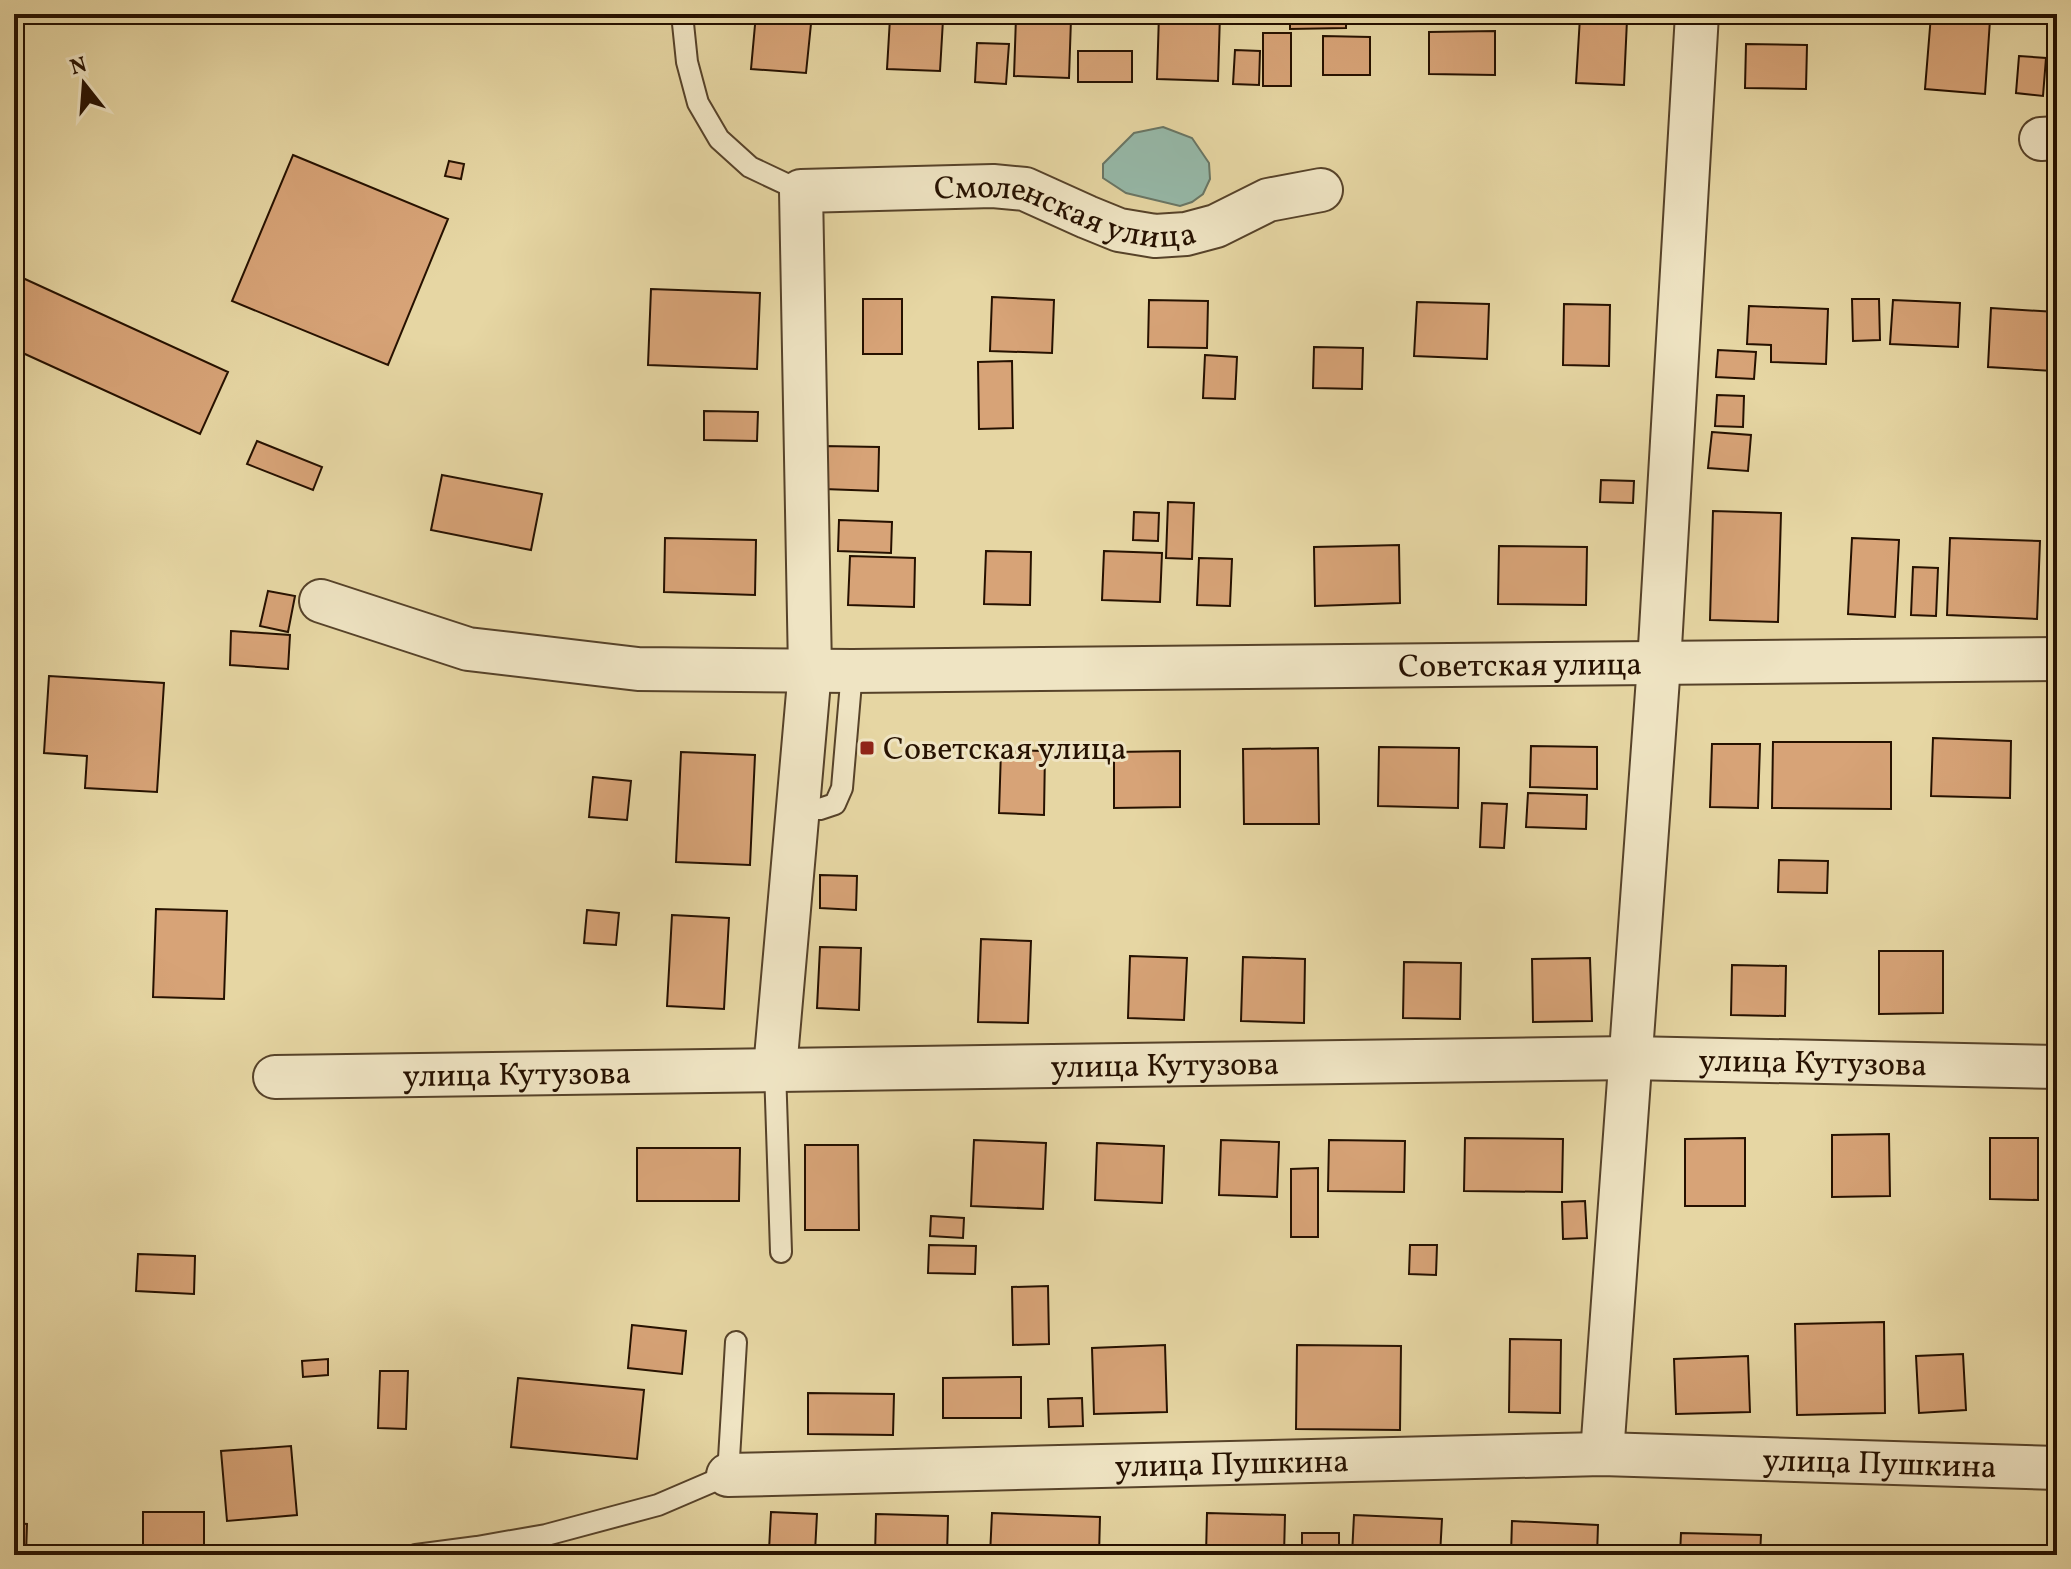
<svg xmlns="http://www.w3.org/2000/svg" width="2071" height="1569" font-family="Vollkorn,serif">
<rect width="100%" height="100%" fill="#e6d6a3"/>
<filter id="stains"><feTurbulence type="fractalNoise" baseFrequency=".0025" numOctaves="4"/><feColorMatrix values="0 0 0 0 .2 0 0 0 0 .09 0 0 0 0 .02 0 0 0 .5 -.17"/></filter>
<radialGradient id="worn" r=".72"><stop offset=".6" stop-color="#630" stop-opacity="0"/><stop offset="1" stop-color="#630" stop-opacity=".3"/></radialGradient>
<path fill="#96b9a9" stroke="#697665" stroke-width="2" d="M1163,127L1192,138L1209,163L1210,179L1203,194L1192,202L1180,206L1126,193L1103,178V164L1134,133Z"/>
<path fill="#d7a377" stroke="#261100" stroke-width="2" d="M756,14H812L806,73L751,69Z
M1159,14H1220L1218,81L1157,79Z
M1290,14H1346V28L1290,29Z
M2056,14H2057V94H2051Z
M1931,15L1990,20L1985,94L1925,89Z
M1016,17L1071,19L1069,78L1014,76Z
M1580,17L1627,20L1624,85L1576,83Z
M890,18L943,20L940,71L887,69Z
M1495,31V75L1429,74V32Z
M1263,33H1291V86H1263Z
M1323,36L1370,37V75H1323Z
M977,43L1009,44L1006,84L975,82Z
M1746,44L1807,45L1806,89L1745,88Z
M1235,50L1260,51L1259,85L1233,84Z
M1078,51H1132V82H1078Z
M2019,56L2046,58L2043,96L2016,93Z
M293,155L448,219L388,365L232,301Z
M449,161L464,164L461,179L445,176Z
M14,274L228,372L200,434L14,349Z
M651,289L760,293L757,369L648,365Z
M992,297L1054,300L1052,353L990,351Z
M863,299H902V354H863Z
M1852,299H1879L1880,340L1853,341Z
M1149,300L1208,301L1207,348L1148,347Z
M1893,300L1960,303L1958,347L1890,344Z
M1417,302L1489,304L1487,359L1414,356Z
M1564,304L1610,305L1609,366L1563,365Z
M1749,306L1828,309L1826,364L1771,362V345L1747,344Z
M1991,308L2056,312L2053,371L1988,367Z
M1314,347L1363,348L1362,389L1313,388Z
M1718,350L1756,352L1754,379L1716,377Z
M1205,355L1237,357L1235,399L1203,398Z
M1012,361L1013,428L979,429L978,362Z
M1717,395L1744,396L1743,427L1715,426Z
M704,411L758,412L757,441L704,440Z
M1712,432L1751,435L1748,471L1708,468Z
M257,441L322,467L313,490L247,464Z
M824,446L879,447L878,491L824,489Z
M442,475L542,494L531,550L431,530Z
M1601,480L1634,481L1633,503L1600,502Z
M1168,502L1194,503L1192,559L1166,558Z
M1713,511L1781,513L1778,622L1710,620Z
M1134,512L1159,513L1158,541L1133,540Z
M839,520L892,522L891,553L838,551Z
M665,538L756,540L755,595L664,592Z
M1852,538L1899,540L1895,617L1848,614Z
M1950,538L2040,541L2037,619L1947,615Z
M1399,545L1400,603L1315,606L1314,547Z
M1499,546L1587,547L1586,605L1498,604Z
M986,551L1031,552L1030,605L984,604Z
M1104,551L1162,553L1160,602L1102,600Z
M850,556L915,558L914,607L848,605Z
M1199,558L1232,559L1230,606L1197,605Z
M1913,567L1938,568L1936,616L1911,615Z
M268,591L295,596L288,632L260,626Z
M231,631L290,635L288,669L230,665Z
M49,676L164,683L157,792L85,788L87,756L44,753Z
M1933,738L2011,741L2010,798L1931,796Z
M1773,742H1891V809L1772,808Z
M1712,744H1760L1758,808L1710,807Z
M1531,746L1597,747V789L1530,787Z
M1379,747L1459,748L1458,808L1378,806Z
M1318,748L1319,824H1244L1243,749Z
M1001,750L1045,751L1044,815L999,813Z
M1180,751V807L1114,808V752Z
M681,752L755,755L750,865L676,862Z
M593,777L631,781L627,820L589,817Z
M1528,793L1587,795L1586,829L1526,827Z
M1482,803L1507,804L1504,848L1480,847Z
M1779,860L1828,861L1827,893L1778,892Z
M820,875L857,876L856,910L820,908Z
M156,909L227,911L224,999L153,997Z
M587,910L619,913L616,945L584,943Z
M672,915L729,918L724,1009L667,1006Z
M981,939L1031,941L1028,1023L978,1022Z
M820,947L861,948L859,1010L817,1008Z
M1879,951H1943V1013L1879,1014Z
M1130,956L1187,958L1184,1020L1128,1018Z
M1243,957L1305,959L1304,1023L1241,1021Z
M1590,958L1592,1021L1533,1022L1532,959Z
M1404,962L1461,963L1460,1019L1403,1018Z
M1732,965L1786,966L1785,1016L1731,1015Z
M1889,1134L1890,1196L1832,1197V1135Z
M1465,1138L1563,1139L1562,1192L1464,1191Z
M1745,1138V1206H1685V1139Z
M1990,1138H2038V1200L1990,1199Z
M974,1140L1046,1143L1043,1209L971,1206Z
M1221,1140L1279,1142L1277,1197L1219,1195Z
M1329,1140L1405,1141L1404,1192L1328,1191Z
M1097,1143L1164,1146L1162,1203L1095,1200Z
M805,1145H858L859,1230H805Z
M637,1148H740L739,1201H637Z
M1318,1168V1237H1291V1169Z
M1585,1201L1587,1238L1563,1239L1562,1202Z
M931,1216L964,1218L963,1238L930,1236Z
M929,1245L976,1246L975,1274L928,1273Z
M1410,1245H1437L1436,1275L1409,1274Z
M138,1254L195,1256L194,1294L136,1291Z
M1048,1286L1049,1344L1013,1345L1012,1287Z
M1884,1322L1885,1413L1797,1415L1795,1324Z
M632,1325L686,1331L682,1374L628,1368Z
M1510,1339L1561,1340L1560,1413L1509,1412Z
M1165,1345L1167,1412L1094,1414L1092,1348Z
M1297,1345L1401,1346L1400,1430L1296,1429Z
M1963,1354L1966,1410L1919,1413L1916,1356Z
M1748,1356L1750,1412L1676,1414L1674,1359Z
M328,1359V1375L303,1377L302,1361Z
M380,1371H408L406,1429L378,1428Z
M1021,1377V1418H943V1378Z
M518,1378L644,1390L637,1459L511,1447Z
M808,1393L894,1394L893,1435L808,1434Z
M1082,1398L1083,1426L1049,1427L1048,1399Z
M291,1446L297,1515L227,1521L221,1451Z
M143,1512H204V1552H143Z
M771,1512L817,1514L815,1552L769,1550Z
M992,1513L1100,1517L1099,1555H990Z
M1207,1513L1285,1515L1284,1555H1206Z
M876,1514L948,1516L947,1555H875Z
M1354,1515L1442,1519L1440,1555H1352Z
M1512,1521L1598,1525L1597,1555H1511Z
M14,1523L27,1524L26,1555H14Z
M1302,1533H1339V1555H1302Z
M1681,1533L1761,1535L1760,1555H1680Z"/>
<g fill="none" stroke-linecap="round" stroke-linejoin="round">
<g stroke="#564229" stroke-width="24">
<path id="service" d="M682,14L687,62L698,103L719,139L750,167L801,191
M798,806L820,809L835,804L842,788L852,671
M775,1069L781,1252
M416,1555L477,1547L546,1535L658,1505L728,1475L736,1342"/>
</g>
<g stroke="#564229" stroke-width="46">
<g id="minor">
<path d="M2041,139L2057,138"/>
<path id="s1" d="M321,601L468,649L638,669L852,671L2057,659"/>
<path id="s2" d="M775,1069L810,670L801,191L993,186L1025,189L1087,217L1119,230L1155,236L1186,234L1216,226L1268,200L1321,190"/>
<path id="s3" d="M275,1077L1630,1058L2057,1067"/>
<path d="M1602,1454L1659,664L1697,14"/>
<path id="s4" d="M728,1475L1602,1454L2057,1468"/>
</g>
</g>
<use href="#service" stroke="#efe4c3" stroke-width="20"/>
<use href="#minor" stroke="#efe4c3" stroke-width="42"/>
</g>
<rect fill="#8f2418" stroke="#efe4c3" stroke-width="3" x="859" y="740" width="16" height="16" rx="4"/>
<g text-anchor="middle" stroke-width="6" stroke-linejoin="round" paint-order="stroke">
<g font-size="32" fill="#261100" stroke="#efe4c3">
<text dy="11" stroke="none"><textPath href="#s2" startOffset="1148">Смоленская улица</textPath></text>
<text dy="11" stroke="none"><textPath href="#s1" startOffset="1208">Советская улица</textPath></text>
<text dy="11" stroke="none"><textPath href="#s3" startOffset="1538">улица Кутузова</textPath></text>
<text dy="11" stroke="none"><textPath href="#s3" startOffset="890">улица Кутузова</textPath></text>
<text dy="11" stroke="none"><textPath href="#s3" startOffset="242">улица Кутузова</textPath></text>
<text dy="11" stroke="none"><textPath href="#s4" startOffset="504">улица Пушкина</textPath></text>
<text dy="11" stroke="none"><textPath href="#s4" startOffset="1152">улица Пушкина</textPath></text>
</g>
<g font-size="32" fill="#261100" stroke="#efe4c3" text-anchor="start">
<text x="883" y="759">Советская улица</text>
</g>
</g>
<rect width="2071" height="1569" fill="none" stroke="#e6d6a3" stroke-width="48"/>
<rect x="16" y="16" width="2039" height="1537" fill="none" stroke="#261100" stroke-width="4"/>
<rect x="24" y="24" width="2023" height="1521" fill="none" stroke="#261100" stroke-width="2"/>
<g transform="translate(84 84) rotate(343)" stroke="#efe4c3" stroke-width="6" paint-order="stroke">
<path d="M0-6L14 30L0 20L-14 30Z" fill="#261100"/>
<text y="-12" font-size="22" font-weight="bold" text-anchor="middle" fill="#261100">N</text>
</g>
<rect width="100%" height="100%" filter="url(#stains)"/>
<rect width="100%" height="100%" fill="url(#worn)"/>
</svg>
